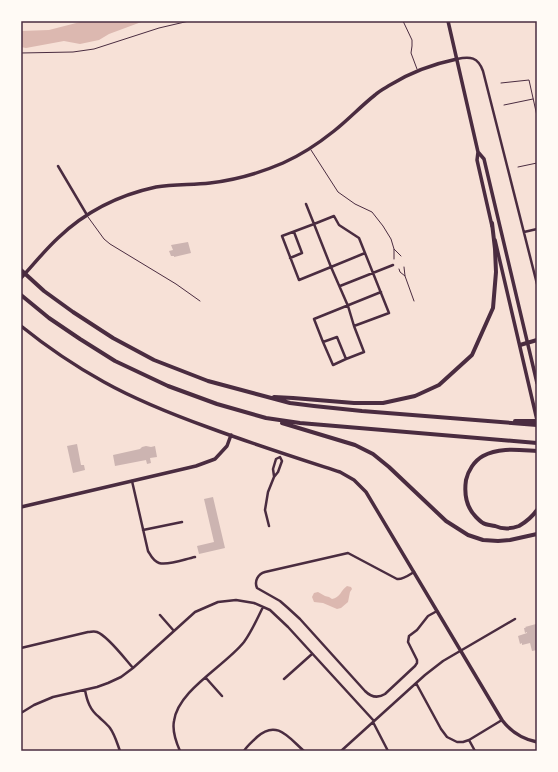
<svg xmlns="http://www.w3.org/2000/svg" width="558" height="772" font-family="'Sofia Sans Condensed',sans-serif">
<rect width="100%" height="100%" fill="#f7e1d7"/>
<path fill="#dcb8b0" d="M84,21H144L109,34L99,40L80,44L64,41L26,48L21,47V31L49,30Z
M347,586L351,587L352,589L350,592L348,602L341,608L337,609L323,603L314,602L312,597L314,593L318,592L325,596L329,597L332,599C340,598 341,590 347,586Z"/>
<path fill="#ccb4b1" d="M188,242L191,253L174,257V256H171L169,251L173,250L171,245Z
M77,444L81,465H84L85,470L73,473L67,446Z
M146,446L151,447L155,446L157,457L150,458L151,463L147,464L146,460L115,466L113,455L140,449L142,447Z
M213,497L225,548L199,554L197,546L214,542L204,499Z
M536,624L537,630V650L532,651L530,643L522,645V643L520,644L518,636L527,633V632L525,633L524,628H526L525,627Z"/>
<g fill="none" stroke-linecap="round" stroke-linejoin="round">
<path stroke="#4a2c40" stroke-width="1" d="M501,83L529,80L537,116
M504,105L533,99
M518,167L537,163"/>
<path stroke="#4a2c40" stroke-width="1" d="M403,21L412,40V46L411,53L417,69
M21,53L73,52L94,49L159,28L189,21
M311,150L338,192L355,204L372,212L383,226L391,239L394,249
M88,217L104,239L110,244L176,284L200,301
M394,259V249L401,256
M399,269L400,272L405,276L404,267
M405,276L414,301"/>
<path stroke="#4a2c40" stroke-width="2.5" d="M457,59C470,56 478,57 483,71L537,284
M58,166L87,215
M306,204L314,224L334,216L339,225L359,238L389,313L354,326L348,306L331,267L365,253
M314,224L331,267L299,280L282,236Z
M524,232L537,229
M290,258L302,253L294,232
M340,286L393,265
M323,342L333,365L346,359L337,337L323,342L314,319L381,292
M346,359L364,352L354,326
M274,476L273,469L276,459L280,457
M132,481L148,551C151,556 153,561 159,563C168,566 185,559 195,557
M269,526L265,510L268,492L274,477L278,472L282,461L280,457
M143,530L182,522
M414,572C409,575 403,580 397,579L348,553L265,572C258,574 254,581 257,588L280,601L288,608L300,619L365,691C371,697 377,699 385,694L415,666L417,663V660L408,642L409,636L417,630L428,616L437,611
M160,615L174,631
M21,648L88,632C91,632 94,631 97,632C108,636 125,659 133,668
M206,678L222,696
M284,679L312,654
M416,683L441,729L447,737L457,742H463L469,740L502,720
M85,690C87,701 90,710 99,717C103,721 107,724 110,728C115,735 117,743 120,751
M21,713L34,705L53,697L97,687L108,683L121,677L133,668L195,612L218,602L236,600L254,603L270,610L288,627L374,721
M373,722L388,751
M469,740L475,751
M180,751C176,742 172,731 174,721C178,690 225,666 244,642C252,631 257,619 263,607
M244,751C247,746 252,742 257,737C277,719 289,738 304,751
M341,751L425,675L443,661L515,619"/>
<path stroke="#4a2c40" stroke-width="3.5" d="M21,278C33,265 45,250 58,238C85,212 119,195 156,187C174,184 192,185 210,183C235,180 260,173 283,163C301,155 319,143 334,131C348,120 361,106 375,95C379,91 385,88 390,85C411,72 433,64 457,59
M21,326C47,347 75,366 104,382C138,401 174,415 210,428C253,444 297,458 340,472L354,480L366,492L502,720C511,732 522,739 537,742
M21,507L196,466L215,459L227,446L231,435"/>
<path stroke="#4a2c40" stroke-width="3.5" d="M448,21L478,152L477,160L492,226
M478,152L484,159L537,383
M495,240L537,420"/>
<path stroke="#4a2c40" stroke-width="4" d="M21,270L44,291L73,312L113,338L154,360L208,381L290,403L314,406L362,411L537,425
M21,295L49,318L80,339L115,361L168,386L217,404L266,418L300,423L537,443
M520,345L537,340
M274,397L293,398L354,403H383L415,396L439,385L472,355L493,308L496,272L495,249L492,223
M515,421H537
M282,423L355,445L373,454L389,467L446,521L468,535L483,540L498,541L510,540L537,534
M537,451C519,450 499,447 483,456C474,461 468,471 466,480C464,494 466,507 476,517C478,519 481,522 483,523C486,525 491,525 495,526C502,529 511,529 519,526C526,522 532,517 537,510"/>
</g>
<rect width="558" height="772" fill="none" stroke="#fffaf5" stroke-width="44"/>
<rect x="22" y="22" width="514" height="728" fill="none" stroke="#4a2c40" stroke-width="1.5"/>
</svg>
